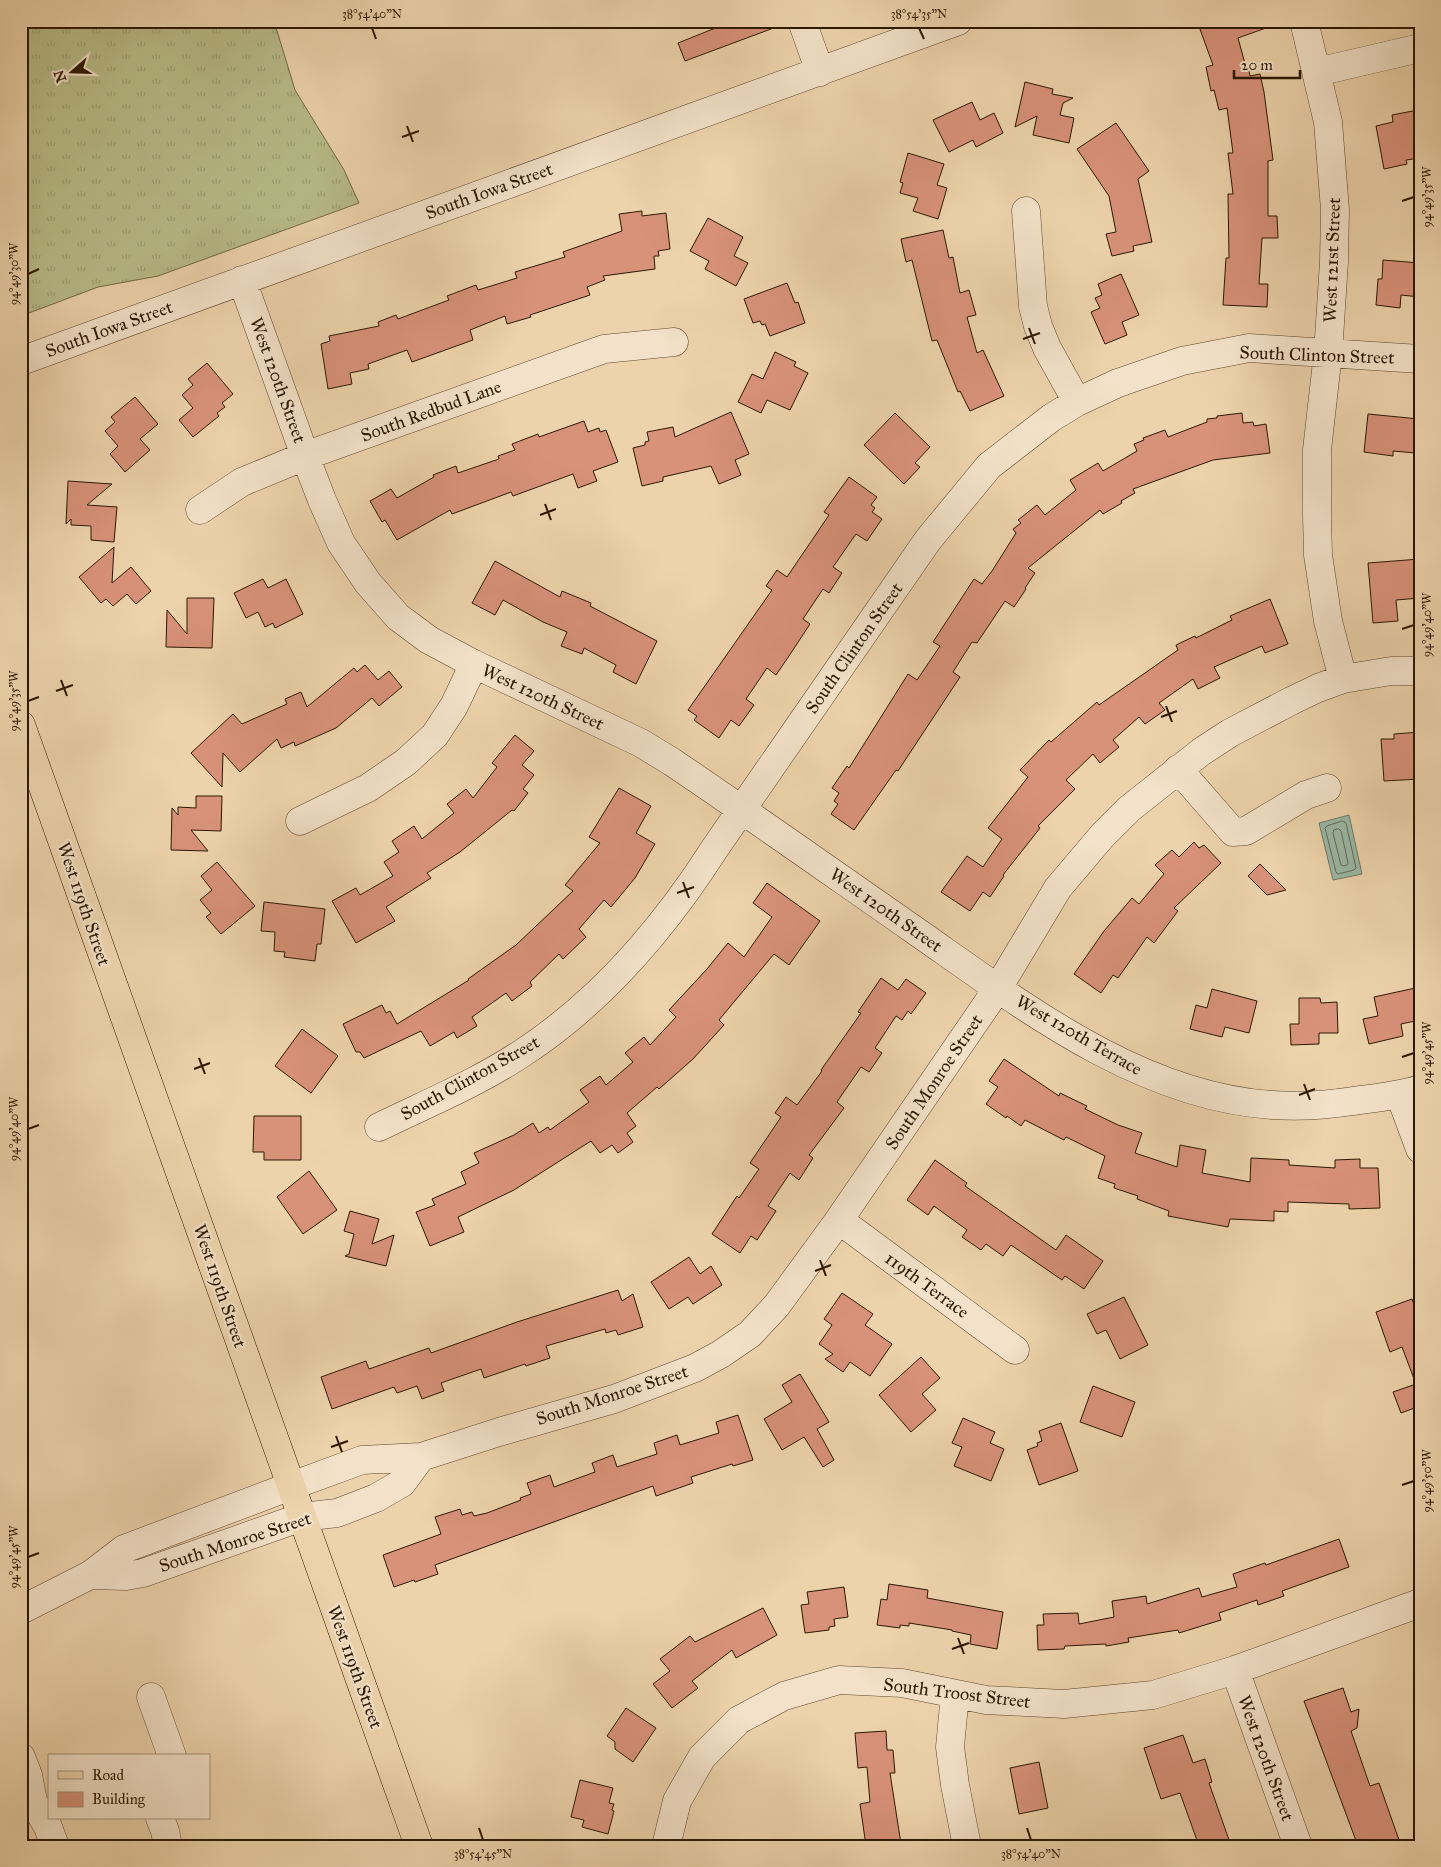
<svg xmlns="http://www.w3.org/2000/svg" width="1441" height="1867" font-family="'IM FELL Great Primer',serif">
<defs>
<pattern id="grass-tufts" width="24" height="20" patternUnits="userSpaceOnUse" patternTransform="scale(1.25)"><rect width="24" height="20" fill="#b8bc89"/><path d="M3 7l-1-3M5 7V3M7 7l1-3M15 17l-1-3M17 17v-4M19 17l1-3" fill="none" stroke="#9ea174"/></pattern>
</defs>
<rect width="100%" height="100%" fill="#edd3ac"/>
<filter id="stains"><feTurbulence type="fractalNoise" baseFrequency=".004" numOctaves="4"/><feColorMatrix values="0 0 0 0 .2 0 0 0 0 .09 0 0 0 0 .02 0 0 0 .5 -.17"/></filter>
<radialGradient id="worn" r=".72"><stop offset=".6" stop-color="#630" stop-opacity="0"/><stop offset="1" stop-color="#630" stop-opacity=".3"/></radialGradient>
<path fill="url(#grass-tufts)" stroke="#726a45" d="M21,21H274L295,90L344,170L359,203L158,276L98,287L21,316Z"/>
<path fill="#9ab8a7" stroke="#6e7865" d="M1349,815L1362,874L1333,880L1319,823Z"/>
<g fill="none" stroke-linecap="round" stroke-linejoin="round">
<path stroke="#636854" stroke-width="1" d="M1343,821L1346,823L1356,868L1354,870L1338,874L1336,872L1325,828L1327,826Z
M1339,829L1341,831L1348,863L1347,865L1344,866L1341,865L1333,833L1334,830Z"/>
</g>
<path fill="#d8927a" stroke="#2c1801" d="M733,21H787V23L685,61L678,43Z
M1197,21H1277V24L1238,38L1247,71H1249L1250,76L1260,74L1264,92L1273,160L1268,161V216H1277L1278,238H1262L1259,284H1268L1267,307L1223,305L1226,258H1229L1228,194H1233L1228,153H1233L1227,108L1219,110L1214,90L1211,91L1206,67L1213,65Z
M1025,82L1053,89L1052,94L1073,98L1063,103L1060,115L1074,118L1069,143L1033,135L1037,116L1015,127Z
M972,102L980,120L994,113L1003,133L976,147L973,140L949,152L933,120Z
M1418,110L1420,121V158L1406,160L1407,164L1384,169L1376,126L1393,122L1392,115Z
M1116,123L1149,171L1138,179L1152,242L1133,246L1134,251L1112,256L1106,234L1116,232L1109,196L1077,149Z
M908,153L944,164L937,185L947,188L938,219L913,211L918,198L900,193L903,183L900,182Z
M642,211V216L666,213L670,249L658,251L659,256H654L655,269L603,276L605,280L587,287L590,295L530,315L531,317L507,324L505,316L470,330L473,340L412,362L407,350L368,364L369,369L350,373L352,384L328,389L321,344L330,341L329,336L379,326L378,322L396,315L398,319L449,300L447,296L476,285L478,290L517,278L515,272L565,257L563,252L622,231L619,214Z
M708,218L743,237L734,256L748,263L736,286L705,269L709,261L690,251Z
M943,230L949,258L953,257L960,293L969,290L976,315L967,317L977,353L983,350L1004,396L970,411L960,391L958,392L937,340L932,341L912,260L906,262L901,239Z
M1383,260L1420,263V297L1401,295L1400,308L1376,305L1378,279H1382Z
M1121,274L1139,315L1122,322L1127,335L1105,344L1091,312L1100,308L1095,298L1102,295L1098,284Z
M787,283L795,303L798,302L805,323L770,336L765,324L762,325L760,321L753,323L744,299Z
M775,352L796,362L794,366L808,373L790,410L767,400L761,413L738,402L752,374L763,379Z
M207,363L233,394L222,403L225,407L217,413L219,416L193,437L179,420L193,408L182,395L193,385L188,379Z
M135,397L158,424L140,439L150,450L125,472L110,454L118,446L105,431L115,422L111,417Z
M731,412L749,454L735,460L741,475L719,484L711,466L663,477V481L642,486L633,448L645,445V442L649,441L647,432L673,427L675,437Z
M895,413L930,447L915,463L920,467L904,484L864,445Z
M1242,413L1243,423L1253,422L1254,426L1266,424L1270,453L1213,460L1133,489L1135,493L1121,501L1122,503L1103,514L1100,510L1028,568L1035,573L1025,588L1026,589L1014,607L1005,601L977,643L972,642L953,672L960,677L898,771L896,770L854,830L831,814L838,804L834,801L839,793L832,788L847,766L849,768L908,674L917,680L940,646L933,642L974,579L982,584L992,571L1016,533L1013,529L1021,523L1018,520L1037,505L1045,515L1076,490L1070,480L1098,463L1103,471L1137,451L1134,444L1144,440L1143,438L1165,430L1168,437L1207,422V419L1217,418V416Z
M1368,414L1419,419L1415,453L1393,451V456L1364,452Z
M584,421L588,432L599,428L600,432L606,430L618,462L593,471L597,481L578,488L573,474L513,496L511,492L452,514L450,510L397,540L385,520L382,522L370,501L391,489L397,498L434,477L433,475L456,466L458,473L499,459L498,456L515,450L512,444L538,434L539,437Z
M849,477L877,497L871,505L875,508L872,512L882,519L867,541L856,534L833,567L842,573L829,593L823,589L803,619L810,624L791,653L776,675L767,668L746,699L754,705L739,726L731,720L719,738L694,720L697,716L688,710L772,590L766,586L777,570L787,577L829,515L824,512Z
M68,481L112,484L87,505L117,507L114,542L91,540V526L71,525V519L66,524Z
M114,547L112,583L131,567L151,591L136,604L127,594L113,606L106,599L101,603L79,577Z
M1420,559V598L1396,600L1398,621L1373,623L1368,563Z
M495,561L560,597L562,591L591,603L590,606L657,641L636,684L613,672L616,665L584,648L582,654L561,646L567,632L543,622L503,600L495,615L472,603Z
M263,579L268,588L286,579L303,614L275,628L273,623L265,627L258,612L246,618L234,593Z
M187,598H214L212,648L166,647L167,610L187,634Z
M1270,599L1288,644L1265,653L1262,646L1214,667L1220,678L1198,689L1193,679L1159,703L1165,710L1145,724L1139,717L1113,740L1119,747L1100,763L1093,754L1066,780L1075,789L1038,826L1040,828L1003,875L1004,876L990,897L983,892L970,911L941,892L967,856L983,867L1002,839L988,828L1028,777L1020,770L1049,740L1051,742L1097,702L1099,705L1178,650L1176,645L1195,636L1196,638L1232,620L1230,616Z
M365,665L378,680L389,671L402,687L379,706L372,698L336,728L295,746L294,742L281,748L277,739L240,772L223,753L222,787L191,753L233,714L242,724L287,704L285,699L301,692L307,707L354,668L357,672Z
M1420,732V779L1384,781L1381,739H1394V734Z
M515,735L534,751L522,765L534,775L523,789L528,793L514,811L512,810L460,852L427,873L431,878L386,907L395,921L356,943L332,901L356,888L360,895L393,876L384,862L399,852L392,841L414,826L422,839L454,813L447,804L466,789L473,798L497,767L492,763Z
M619,788L651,806L636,833L655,844L635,878L611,907L604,900L579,929L586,937L563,959L559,954L530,982L532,986L512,1001L506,993L472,1017L477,1026L457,1038L454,1032L430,1046L421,1031L364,1058L360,1052H356L343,1024L382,1005L386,1013L390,1011L397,1024L469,980L468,979L516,945L573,891L565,885L600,843L589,837Z
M196,796H222L221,831L191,830L208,851L171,850L172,808L178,815V807L196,808Z
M1194,842L1199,848L1204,845L1221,863L1174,908L1178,911L1154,943L1147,937L1118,978L1113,975L1101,993L1074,974L1104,931L1132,898L1139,904L1164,874L1155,865L1172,850L1179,857Z
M217,862L255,906L221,934L206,917L211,913L200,900L212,890L201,876Z
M1260,864L1286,890L1267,895L1248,876Z
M767,883L820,921L789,965L774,954L719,1020L724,1025L693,1059L659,1089L657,1087L627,1113L636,1126L627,1133L633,1142L618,1153L612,1145L600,1153L591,1141L514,1190L458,1217L464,1232L430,1246L416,1212L435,1205L432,1199L466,1184L461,1172L479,1163L474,1153L514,1135L533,1123L539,1133L548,1127L550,1130L589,1102L580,1090L600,1076L606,1085L633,1062L625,1053L644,1037L650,1045L676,1017L669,1010L707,969L728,943L744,957L772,917L753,903Z
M264,902L325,909L321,944H317L315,961L284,957L285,952L274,951L275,932L261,931Z
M881,978L898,990L906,979L926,993L911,1014L908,1011L902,1020L896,1016L875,1048L882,1053L869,1072L861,1067L837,1102L844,1108L809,1155L813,1158L799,1180L790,1173L768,1206L776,1211L757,1240L751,1236L740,1253L712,1234L737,1196L739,1198L759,1169L750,1163L781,1117L775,1113L786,1097L797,1105L822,1071L821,1070L861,1013L858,1012Z
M1420,987V1020L1401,1024L1403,1036L1369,1044L1363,1019L1378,1016L1374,997Z
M1212,989L1257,1001L1249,1033L1225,1027L1222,1037L1190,1029L1196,1005L1207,1008Z
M1299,998H1320L1321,1003L1337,1002L1338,1033H1319V1044L1291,1045L1290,1024H1299Z
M302,1029L338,1056L311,1093L275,1066Z
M1004,1059L1059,1096L1060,1093L1087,1106L1085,1109L1118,1125L1142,1133L1135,1153L1177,1167L1180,1145L1206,1150L1202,1173L1250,1182L1251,1158L1289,1160V1165L1335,1168V1160L1360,1159V1168H1378L1380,1208L1349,1209V1204L1288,1202V1212L1274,1211V1221L1230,1219L1228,1227L1168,1216L1169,1211L1137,1199L1138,1196L1114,1188L1115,1184L1098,1178L1105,1156L1066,1137L1064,1140L1025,1120L1021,1126L1007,1116L1006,1118L986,1104L998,1087L989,1081Z
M254,1116H301V1160H264V1152H253Z
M935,1160L967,1183L965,1186L1056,1250L1066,1235L1103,1261L1084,1289L1065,1276L1062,1280L1011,1245L1003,1256L986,1244L981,1250L962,1237L967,1230L934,1206L928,1215L907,1200Z
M309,1171L337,1210L303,1234L277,1197Z
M350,1211L379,1219L372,1244L394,1235L386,1266L345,1256L349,1254L354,1234L344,1231Z
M689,1257L700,1274L711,1266L722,1285L693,1304L688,1297L669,1309L651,1282Z
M618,1290L622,1301L633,1294L643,1327L618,1335L616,1330L606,1333L605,1329L546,1346L550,1358L526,1366L525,1364L484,1378L481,1369L441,1383L444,1391L422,1399L417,1386L397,1393L394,1387L332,1409L321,1377L366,1361L369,1369L429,1348L431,1353L517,1322Z
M842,1293L873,1314L865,1325L892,1344L870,1376L850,1362L843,1372L825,1359L833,1354L819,1344L832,1325L824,1319Z
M1124,1297L1148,1345L1120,1359L1106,1330L1097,1334L1087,1314Z
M1412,1299L1420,1322V1406L1401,1413L1393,1392L1416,1384L1402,1347L1390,1352L1376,1312Z
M921,1357L940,1378L922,1394L936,1410L911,1432L879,1395Z
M800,1374L829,1422L817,1429L834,1460L823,1467L804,1437L782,1450L764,1419L792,1402L782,1385Z
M1093,1386L1135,1402L1122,1437L1080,1422Z
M738,1415L753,1460L733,1466L732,1464L691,1477L693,1483L656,1496L653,1486L435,1565L438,1574L415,1582L414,1580L394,1587L383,1555L441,1534L435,1517L460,1509L462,1515L472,1512L474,1516L487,1513L521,1500L520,1498L531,1494L527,1483L550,1475L554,1487L595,1472L592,1463L613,1455L617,1467L657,1454L654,1443L677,1435L680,1445L719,1433L716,1422Z
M963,1418L995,1432L990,1443L1004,1449L991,1481L954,1466L962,1447L952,1443Z
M1061,1423L1078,1471L1039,1485L1027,1450L1038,1446L1037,1443L1042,1441L1039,1431Z
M1339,1539L1349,1567L1282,1591L1284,1596L1258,1605L1257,1600L1219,1613L1221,1620L1179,1633L1178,1630L1128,1638L1129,1642L1106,1646V1644L1065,1646L1064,1649L1038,1650L1037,1625H1044L1043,1614L1078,1613L1079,1624L1114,1617L1112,1601L1146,1596L1147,1604L1199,1588L1202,1597L1237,1587L1233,1574L1265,1563L1266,1565Z
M889,1584L928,1590L927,1598L1003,1612L997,1649L970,1644L971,1635L952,1631V1630L909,1623V1626L900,1625V1628L877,1625L881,1599L887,1600Z
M844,1587L848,1617L834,1619L835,1626L829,1627V1630L805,1633L801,1605L809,1604L807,1592Z
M763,1608L777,1635L736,1658L732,1650L692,1681L698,1688L672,1708L653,1684L670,1671L660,1659L690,1636L695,1642Z
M1343,1688L1351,1712L1359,1709L1357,1728L1351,1731L1370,1786L1379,1783L1399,1840L1390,1843L1391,1846H1358L1304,1701Z
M626,1708L656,1728L633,1762L615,1749V1742L607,1736Z
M886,1731L887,1750H893L895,1773H890L901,1844L866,1846L860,1804L870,1802L867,1767L858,1768L855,1733Z
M1183,1735L1193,1763L1205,1759L1212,1782L1209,1783L1229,1840L1213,1846H1199L1180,1793L1161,1799L1144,1748Z
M1039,1762L1048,1808L1019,1814L1010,1768Z
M580,1780L613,1788L609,1803L614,1804L612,1810L614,1811L608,1834L582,1827L584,1820L571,1817Z"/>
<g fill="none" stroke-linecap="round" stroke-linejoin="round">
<g stroke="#5c472c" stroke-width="29">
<path id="minor" d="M802,21L820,72
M1304,21L1328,122L1335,210L1334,262L1328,353L1317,450V516L1318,555L1328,621L1343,679
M1317,72L1420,48
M1026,211L1033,306L1038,326L1047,348L1077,402
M242,280L305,456L322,500L341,543L368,583L398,617L429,640L474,664L641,743L672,762C752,816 831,872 910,927C1018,1002 1136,1096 1272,1105C1299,1107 1327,1105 1353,1101C1376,1098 1398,1096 1420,1089
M21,361L958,21
M200,510L242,482L305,456L604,349L674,342
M1178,769L1233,832L1246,831L1306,795L1327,788
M300,821L368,788L406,762L435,735L454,706L474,664
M1400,1095L1420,1149
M379,1127C426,1104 477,1083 521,1054C601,1002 664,928 715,848L928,540L989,466L1051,418L1077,402L1118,383L1182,361L1249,348L1420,359
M839,1220L1015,1350
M90,1575L126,1576L143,1573L302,1517L337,1513L376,1498L402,1483L421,1457
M21,1610L90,1575L124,1549L291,1486L362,1460L421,1457L499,1432L614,1399L695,1368L721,1354L750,1334L777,1305L839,1220L998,988L1058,888L1102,836L1129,809L1201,752L1230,733L1291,701L1318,688L1343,679L1391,671H1420
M1235,1670L1298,1846
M955,1694L950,1747L955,1785L967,1846
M151,1697L172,1756
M21,1757L28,1775L33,1801L48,1827L55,1846
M160,1818L165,1831L168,1846
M666,1846L677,1801L702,1757L739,1720L784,1696L839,1680L902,1683L986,1700L1064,1704L1153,1695L1235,1670L1420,1603"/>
</g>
<g stroke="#2c1801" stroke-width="29">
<path id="major" d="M21,725L419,1846"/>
</g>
<use href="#minor" stroke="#f3e2c9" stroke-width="28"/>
<use href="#major" stroke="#edd3ac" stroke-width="28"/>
</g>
<path fill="none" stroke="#2c1801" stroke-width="2" d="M372,28L376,39M919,28L924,39M407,126L413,142M402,137L419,131M1402,201L1414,197M28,274L39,269M1029,328L1035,344M1023,339L1040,333M545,504L551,520M540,515L556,509M1402,629L1414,625M61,680L67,696M56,691L73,685M28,701L39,697M1166,706L1172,722M1161,717L1177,711M683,882L689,898M677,893L694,887M1402,1057L1414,1053M199,1058L205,1074M194,1069L210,1063M1304,1084L1310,1100M1299,1095L1315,1089M28,1129L39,1125M820,1260L826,1276M815,1271L831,1265M336,1436L342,1452M331,1447L348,1441M1402,1485L1414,1481M28,1557L39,1553M958,1638L964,1654M952,1649L969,1643M479,1828L483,1840M1027,1828L1031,1840"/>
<g text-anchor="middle" stroke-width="4.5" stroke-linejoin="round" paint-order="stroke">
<g font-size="18" fill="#2c1801" stroke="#f3e2c9">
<text transform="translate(489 191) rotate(-20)" y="6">South Iowa Street</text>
<text transform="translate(1332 260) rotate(-88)" y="6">West 121st Street</text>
<text transform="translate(109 329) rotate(-20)" y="6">South Iowa Street</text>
<text transform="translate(1317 355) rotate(2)" y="6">South Clinton Street</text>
<text transform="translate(278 380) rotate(70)" y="6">West 120th Street</text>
<text transform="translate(431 411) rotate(-20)" y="6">South Redbud Lane</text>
<text transform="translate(854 648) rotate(-55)" y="6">South Clinton Street</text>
<text transform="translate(543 697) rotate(25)" y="6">West 120th Street</text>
<text transform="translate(84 904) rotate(71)" y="6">West 119th Street</text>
<text transform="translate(886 910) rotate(35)" y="6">West 120th Street</text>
<text transform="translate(1079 1035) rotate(30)" y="6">West 120th Terrace</text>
<text transform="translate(470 1078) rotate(-29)" y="6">South Clinton Street</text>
<text transform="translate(934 1082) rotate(-56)" y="6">South Monroe Street</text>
<text transform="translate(927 1285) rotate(36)" y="6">119th Terrace</text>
<text transform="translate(220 1286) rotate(71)" y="6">West 119th Street</text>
<text transform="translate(612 1395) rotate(-18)" y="6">South Monroe Street</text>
<text transform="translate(235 1542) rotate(-18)" y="6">South Monroe Street</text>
<text transform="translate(355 1667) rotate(70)" y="6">West 119th Street</text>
<text transform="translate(957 1693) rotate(7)" y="6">South Troost Street</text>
<text transform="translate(1266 1758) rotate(70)" y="6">West 120th Street</text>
</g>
</g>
<rect width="1441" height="1867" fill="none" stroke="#edd3ac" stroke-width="55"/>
<rect x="48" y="1754" width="162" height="65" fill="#f3e2c9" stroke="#a39179"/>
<rect x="58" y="1771" width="25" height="8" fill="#edd3ac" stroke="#a39179"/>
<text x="92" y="1780" font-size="15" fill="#2c1801">Road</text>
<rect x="58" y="1792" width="25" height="15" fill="#d8927a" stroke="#a39179"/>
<text x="92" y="1804" font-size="15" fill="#2c1801">Building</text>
<g transform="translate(72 72) rotate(250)" stroke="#f3e2c9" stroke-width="4" paint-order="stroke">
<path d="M0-4L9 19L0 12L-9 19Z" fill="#2c1801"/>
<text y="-8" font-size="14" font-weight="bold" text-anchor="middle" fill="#2c1801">N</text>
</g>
<path d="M1234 70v8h66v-8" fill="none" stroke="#2c1801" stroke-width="2.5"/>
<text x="1241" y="70" font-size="15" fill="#2c1801" stroke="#f3e2c9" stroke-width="4" paint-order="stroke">20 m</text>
<rect x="28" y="28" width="1386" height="1812" fill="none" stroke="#2c1801" stroke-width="2"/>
<g font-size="12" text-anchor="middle" fill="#2c1801">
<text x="372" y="18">38°54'40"N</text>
<text x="919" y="18">38°54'35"N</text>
<text transform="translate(1427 197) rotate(-90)" y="4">94°49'35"W</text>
<text transform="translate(14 274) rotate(-90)" y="4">94°49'30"W</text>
<text transform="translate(1427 625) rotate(-90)" y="4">94°49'40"W</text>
<text transform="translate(14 701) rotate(-90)" y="4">94°49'35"W</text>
<text transform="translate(1427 1053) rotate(-90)" y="4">94°49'45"W</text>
<text transform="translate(14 1129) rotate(-90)" y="4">94°49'40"W</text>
<text transform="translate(1427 1481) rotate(-90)" y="4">94°49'50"W</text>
<text transform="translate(14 1557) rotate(-90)" y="4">94°49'45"W</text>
<text x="483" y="1858">38°54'45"N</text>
<text x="1031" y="1858">38°54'40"N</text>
</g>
<rect width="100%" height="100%" filter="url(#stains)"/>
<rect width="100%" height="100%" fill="url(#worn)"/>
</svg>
